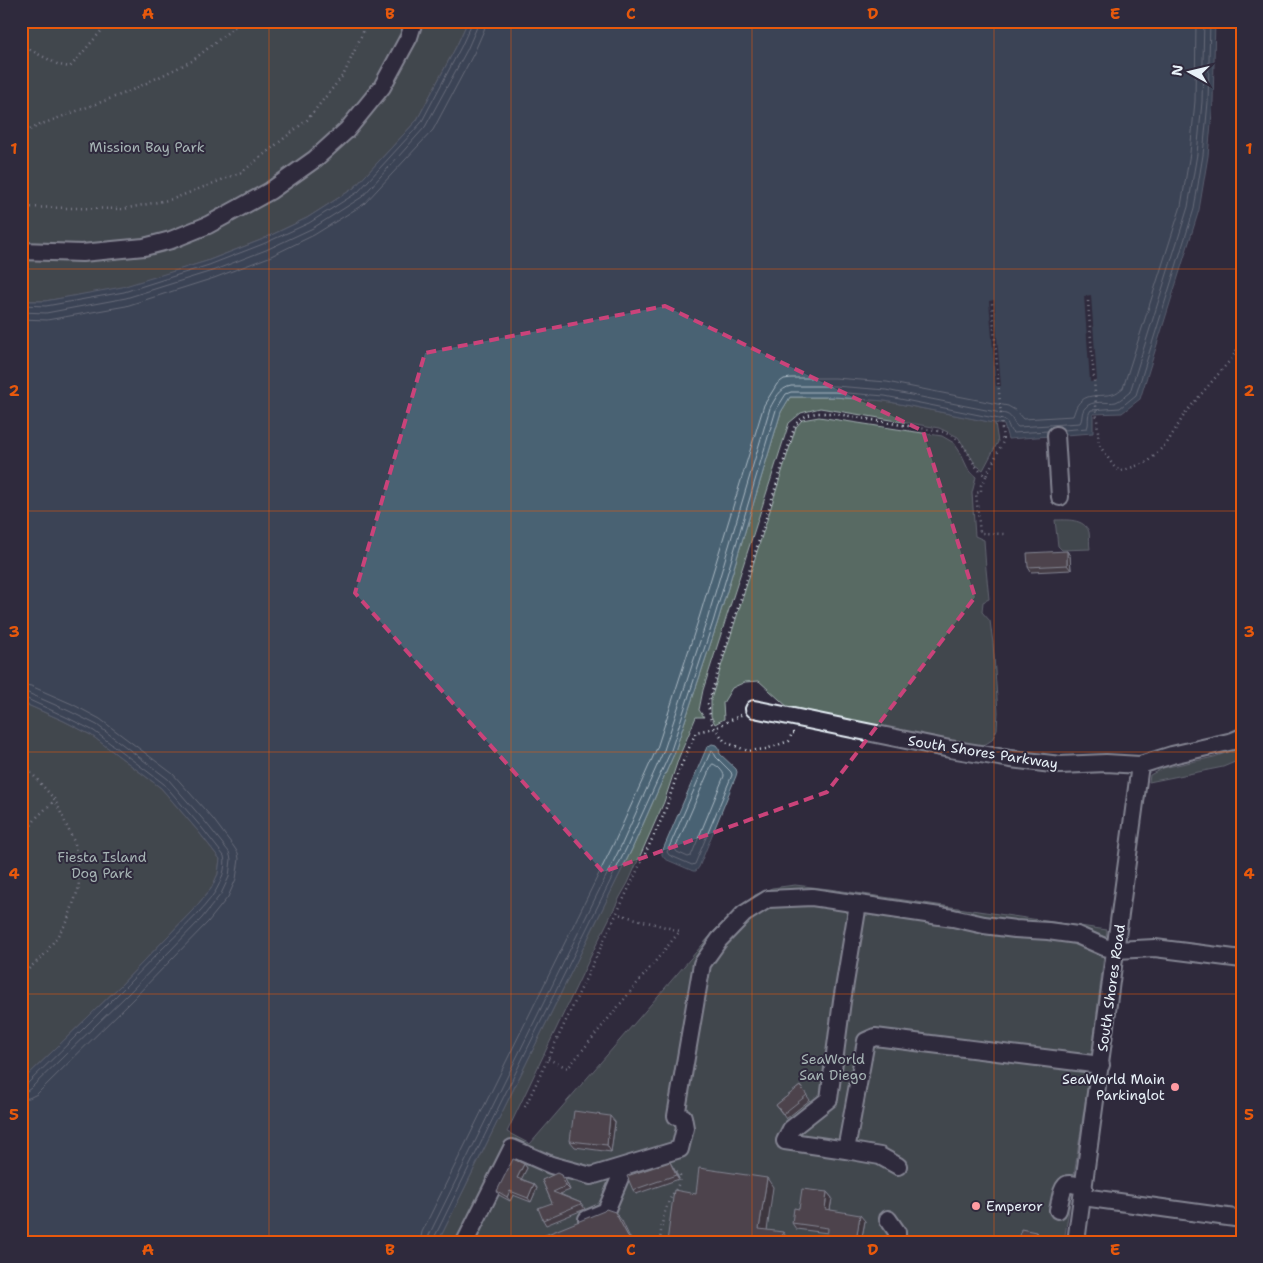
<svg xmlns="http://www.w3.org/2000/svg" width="1263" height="1263" font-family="'Shantell Sans',sans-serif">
<rect width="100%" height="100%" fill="#2f2a3d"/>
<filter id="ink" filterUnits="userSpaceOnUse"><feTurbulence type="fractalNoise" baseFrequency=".02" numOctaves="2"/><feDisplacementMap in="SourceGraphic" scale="10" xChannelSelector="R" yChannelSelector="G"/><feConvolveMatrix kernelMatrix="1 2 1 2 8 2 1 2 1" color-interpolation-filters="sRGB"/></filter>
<g filter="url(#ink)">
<path fill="#586b64" stroke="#a0aeae" d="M21,21H468L457,45L417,120L354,188L307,218L261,240L207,261L122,288L45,301H21Z
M790,397H834L885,401L995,423L998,442L983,470L976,465L958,437L939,428L820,408L801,413L789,423L703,690L699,710L704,717H696L679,757L664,802L628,883L620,897L598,941L507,1132L530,1144L716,929L755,895L772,888L795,885L829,889L1107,930L1090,1070L1064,1242H438L632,849L674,754L717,624L781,412Z
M819,417L942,436L954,443L960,452L969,471L976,477L972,493L975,536L984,540L986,569L989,599L983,602L982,612L990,621L993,643L998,712L997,729L992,740L981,747L969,746L814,712L790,709L759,681L745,682L732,688L723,703L724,719L715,724L711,716V699L796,427L802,420Z
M1055,520C1066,520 1084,518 1089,532C1090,537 1089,544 1090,549L1062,550L1058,546Z
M21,702L64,721L91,735L161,788L198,831L220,859L218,874L211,889L193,910L120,986L21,1082Z
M1242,747V759L1223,767L1149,782L1150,775L1163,768L1214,757Z"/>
<path fill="#4a6273" stroke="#899ba8" d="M468,21H1215L1213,102L1208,156L1199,210L1140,399L1122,413L1093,414V433L1008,439L1004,425L885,401L834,397H790L781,412L717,624L674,754L632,849L438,1242H21V1082L120,986L193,910L211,889L218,874L220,859L198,831L161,788L91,735L64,721L21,702V301H45L122,287L207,261L261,240L307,218L354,188L417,120L457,45Z
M712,744L716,745L719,749L720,754L736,769L737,772L736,776L699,867L696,871H693L665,859L662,855V852L707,747Z"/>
<path fill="#2f2a3d" d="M1091,295L1097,381L1090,382L1084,296Z
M994,300L1001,386H996L989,301Z"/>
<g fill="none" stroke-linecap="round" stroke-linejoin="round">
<path stroke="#a9b8c3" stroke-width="1" d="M21,305L46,306L124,292L209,265L263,244L309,223L358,192L421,123L461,47L471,25L472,21
M21,312L46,313L126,298L212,271L266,250L313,228L362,197L425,127L467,50L477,27L478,21
M21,319L47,320L126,306L214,278L269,257L314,235L364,204L433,130L474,53L484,30L486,21
M1064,430L1087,428C1090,423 1086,416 1091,410L1120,408L1136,395L1194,209L1203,155L1208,102L1210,21
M21,684L31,686L72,704L100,719L173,774L213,819L234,847L238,853L239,859L236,879L228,897L208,922L133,999L37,1094L29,1098L21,1099
M21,692L28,693L69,711L97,725L168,779L207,824L229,852L231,859L229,877L221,894L202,918L128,994L31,1088L27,1091L21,1092
M21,698H25L66,717L94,731L164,784L202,828L224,856C227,867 221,882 215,892C202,912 177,934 160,951C117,996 72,1040 27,1084L21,1086
M713,751L716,757L731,772L732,775L695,864L692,865L669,855L667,852L710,753Z
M713,764C717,765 724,772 724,776L691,856L688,857L677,852L675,849L711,766Z
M420,1242L422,1232L615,841L657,748L699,618L764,405L777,384L784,379L791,378H835L887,382L1008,406L1015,410L1023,419L1073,416C1075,411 1076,405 1081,401C1089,393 1102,397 1113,394C1117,393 1120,390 1123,388L1181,206L1190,153L1195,101L1196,21
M427,1242L429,1235L622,844L664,750L707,620L770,408C775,399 780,388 791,386H835L886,390L1006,414C1014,417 1012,423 1018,427L1080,423C1083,418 1081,412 1085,408C1092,399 1107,404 1116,402C1121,400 1126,395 1130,392L1188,207L1197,154L1202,102L1204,21
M434,1242V1238L627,847L670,753L713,622L776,410L786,394L791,392H835L885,396L1004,420C1010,423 1008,430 1013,433L1048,431"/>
<g stroke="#e8f1f8" stroke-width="20">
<path id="minor" d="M21,251L82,253L144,247L171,240L208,225L270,191L315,159L347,130L382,87L409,37L414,21
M1056,435L1060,497
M754,709L950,749L1011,759L1060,765L1106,763L1140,765L1172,755L1233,741L1242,737
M858,904L842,1001L829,1099L791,1129L785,1141L846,1150L880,1156L898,1166
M846,1150L866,1041L875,1037L1101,1065
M1083,1197L1242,1219
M1058,1210C1060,1204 1061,1186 1068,1184C1072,1183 1079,1186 1084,1187
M587,1219L606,1211L625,1166
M888,1219L897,1232V1242
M465,1242L512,1148L551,1165L591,1176L680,1149L685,1128L683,1117L676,1116L702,964L719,940L744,914L768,899L812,897L953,918L984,925L1015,929L1048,931L1077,935L1104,947L1116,950L1155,948L1242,959
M1076,1242L1140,765"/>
</g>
<path stroke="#e8f1f8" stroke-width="2.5" stroke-dasharray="1 4" stroke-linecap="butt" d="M21,45L59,65L70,67L110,21
M21,134L42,124L128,92L192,61L242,21
M21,207L123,209L173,199L242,172L307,120L344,74L368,21
M1088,301L1099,445L1115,468L1121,471L1148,462L1167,443L1186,412L1232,358L1242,341
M986,476L981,485V492L976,493L980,533L1004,534
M794,733H792L789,741L766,749L748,751L725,742L711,722L708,704L795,425C807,412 814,413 831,413L944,432C950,435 956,438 961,443C972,455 971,466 986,476L1003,442L992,303
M21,761L55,800L75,844L79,887L67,922L45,954L21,976
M21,836L27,831L37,817L55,800
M548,1059L568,1068L680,931L618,914
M525,1107L664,814L677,775L696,732L715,728L743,714
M660,1242C661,1227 663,1215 669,1201C674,1190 679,1189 680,1175L674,1168"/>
<use href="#minor" stroke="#2f2a3d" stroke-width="16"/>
</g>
<path fill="#615552" stroke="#e8f1f8" d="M1067,551L1070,556L1071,570L1031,572L1028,567Z
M800,1086L810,1100L786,1119L776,1105Z
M615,1122L611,1152L575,1147L570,1141Z
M524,1164L527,1168L521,1179L534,1184L537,1188L531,1202L513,1195L510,1201L499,1195L497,1191Z
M673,1167L679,1179L636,1194L633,1190Z
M561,1175L565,1179L570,1190L560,1194L581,1203L585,1209L546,1225L543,1220L552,1203L542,1180Z
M827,1192L832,1198L830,1210L865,1221L861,1242H828L827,1240L828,1233L796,1229L792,1223L799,1209Z"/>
<path fill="#4f4542" stroke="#e8f1f8" d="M1067,551L1070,556L1071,570L1067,565Z
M610,1116L615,1122L611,1152L607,1145Z
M670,1162L673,1167L679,1179L676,1175Z
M524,1164L527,1168L520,1182L517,1178Z
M561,1175L565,1179L570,1190L566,1186Z
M767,1178L773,1187L766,1238L759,1229Z
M534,1184L537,1188L531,1202L528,1198Z
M510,1191L513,1195L510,1201L507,1197Z
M827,1192L832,1198L829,1215L825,1209Z
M615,1212L622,1221L632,1242H631Z
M860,1215L865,1221L861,1242H856Z
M783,1232L789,1241V1242H782Z
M1036,1232L1038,1235L1037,1242H1034Z"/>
<path fill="#71635f" stroke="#e8f1f8" d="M1067,551V565L1028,567L1027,553Z
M800,1086L807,1095L783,1114L776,1105Z
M574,1111L610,1116L607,1145L570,1141Z
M513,1159L524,1164L517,1178L534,1184L528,1198L510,1191L507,1197L497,1191Z
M670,1162L676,1175L633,1190L627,1176Z
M699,1168L767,1178L759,1229L783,1232L782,1242H667L674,1190L696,1194Z
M557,1173L561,1175L566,1186L553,1192L581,1203V1204L543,1220L538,1208L552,1203L542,1180Z
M802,1189L827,1192L825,1209L860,1215L856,1242H838L827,1240L828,1228L792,1223L794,1208L799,1209Z
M606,1209L615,1212L631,1242H528L604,1211Z
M1021,1229L1036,1232L1034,1242H1019Z"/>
</g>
<path d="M0 0H1263V1263H0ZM665,306L923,431L975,597L827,792L603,872L355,593L425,353Z" fill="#2f2a3d" fill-opacity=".55" fill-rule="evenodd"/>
<path fill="none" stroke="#ca437a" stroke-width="4" stroke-dasharray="10 6" stroke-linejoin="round" d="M665,306L923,431L975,597L827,792L603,872L355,593L425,353Z"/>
<path fill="none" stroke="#e8590c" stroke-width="1" stroke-opacity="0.55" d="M269,21V1242M511,21V1242M752,21V1242M994,21V1242M21,269H1242M21,511H1242M21,752H1242M21,994H1242"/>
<g fill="#ff9aa2" stroke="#2f2a3d" stroke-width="2">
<circle cx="1175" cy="1087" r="5"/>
<circle cx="976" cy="1206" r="5"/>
</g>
<g text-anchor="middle" stroke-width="4" stroke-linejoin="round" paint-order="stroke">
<g font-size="14" fill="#a7b5b5" stroke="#2f2a3d">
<text x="147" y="152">Mission Bay Park</text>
<text x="102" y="862">Fiesta Island<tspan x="102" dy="16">Dog Park</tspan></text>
<text x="833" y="1064">SeaWorld<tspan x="833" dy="16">San Diego</tspan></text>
</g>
<g font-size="14" fill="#e8f1f8" stroke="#2f2a3d">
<text transform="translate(983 752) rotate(9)" y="5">South Shores Parkway</text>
<text transform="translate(1111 988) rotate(-82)" y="5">South Shores Road</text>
</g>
<g font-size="14" fill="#e8f1f8" stroke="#2f2a3d" text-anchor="end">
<text x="1165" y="1084">SeaWorld Main<tspan x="1165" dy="16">Parkinglot</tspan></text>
<text x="986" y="1211" text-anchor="start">Emperor</text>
</g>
</g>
<rect width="1263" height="1263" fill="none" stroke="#2f2a3d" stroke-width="55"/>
<g transform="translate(1190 72) rotate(278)" stroke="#2f2a3d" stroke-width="4" paint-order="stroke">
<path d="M0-4L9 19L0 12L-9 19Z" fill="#e8f1f8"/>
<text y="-8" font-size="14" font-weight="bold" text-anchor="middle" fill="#e8f1f8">N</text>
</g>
<rect x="28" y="28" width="1208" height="1208" fill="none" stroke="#e8590c" stroke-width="2"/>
<g font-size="16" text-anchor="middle" font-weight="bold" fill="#e8590c">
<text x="148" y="19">A</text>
<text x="390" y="19">B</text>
<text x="631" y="19">C</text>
<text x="873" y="19">D</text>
<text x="1115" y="19">E</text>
<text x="14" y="154">1</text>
<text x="1249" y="154">1</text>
<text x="14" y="396">2</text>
<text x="1249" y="396">2</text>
<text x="14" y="637">3</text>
<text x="1249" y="637">3</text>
<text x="14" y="879">4</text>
<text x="1249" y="879">4</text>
<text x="14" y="1120">5</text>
<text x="1249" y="1120">5</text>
<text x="148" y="1255">A</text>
<text x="390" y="1255">B</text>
<text x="631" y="1255">C</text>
<text x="873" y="1255">D</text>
<text x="1115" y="1255">E</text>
</g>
</svg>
